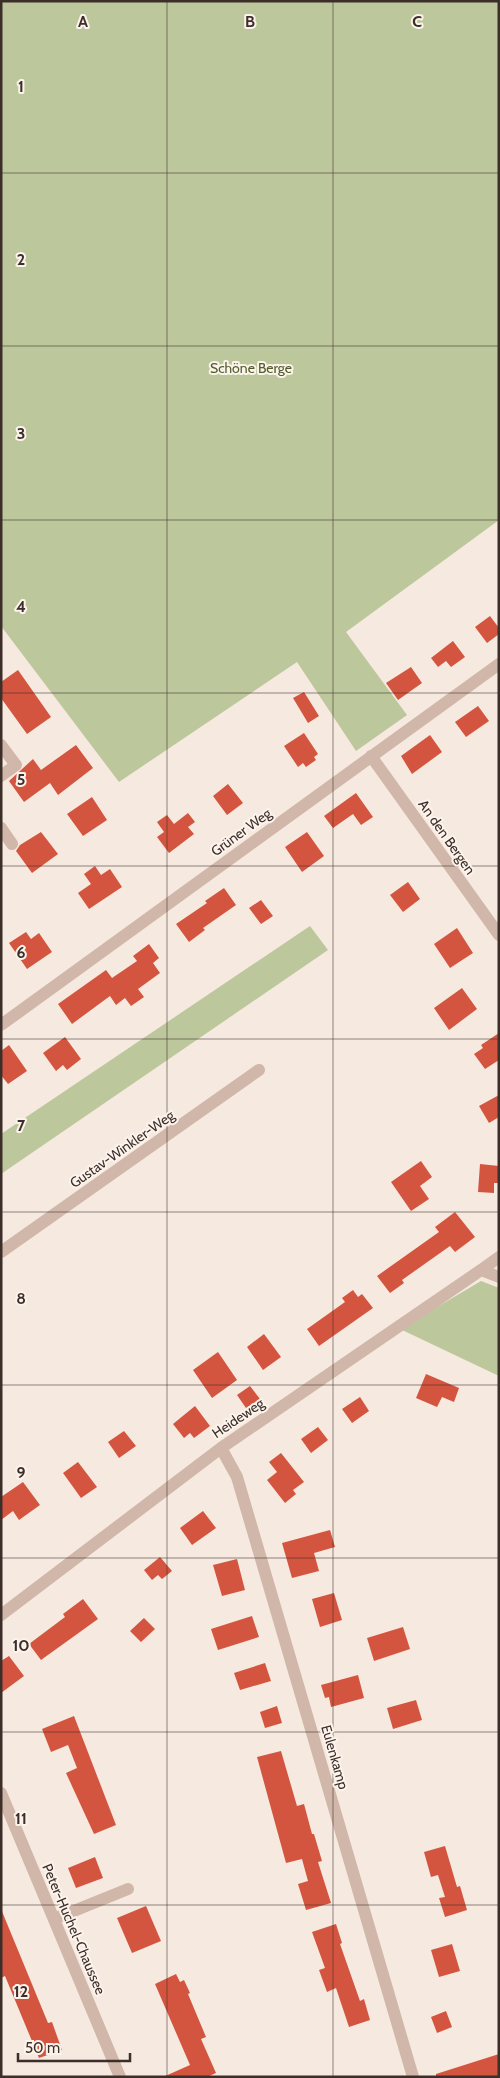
<svg xmlns="http://www.w3.org/2000/svg" width="500" height="2078" font-family="Cabin,sans-serif">
<rect width="100%" height="100%" fill="#f6e9df"/>
<path fill="#bdc79c" d="M1,1H499V520L346,632L407,715L356,751L297,662L119,782L1,626Z
M310,926L328,950L1,1174V1134Z
M481,1281L499,1288V1376L400,1329Z"/>
<path fill="#d4553f" d="M490,616L499,628V634L487,643L475,627Z
M453,641L465,657L451,667L446,661L438,667L431,658Z
M411,667L422,683L398,700L386,683Z
M18,670L51,717L27,734L1,698V682Z
M304,692L319,716L308,723L293,698Z
M478,706L489,721L466,737L455,722Z
M304,733L318,754L314,757L316,760L306,767L303,763L298,767L284,746Z
M430,735L442,752L412,774L401,756Z
M76,745L93,768L58,795L50,783L24,802L9,781L33,759L41,770Z
M228,784L243,803L227,815L213,796Z
M356,793L373,817L361,825L353,814L333,828L324,816Z
M92,797L107,820L83,836L67,814Z
M188,813L195,822L188,827L194,834L169,853L157,837L164,832L157,822L167,815L174,824Z
M41,832L58,854L32,873L16,851L20,845Z
M307,832L324,856L302,872L285,847Z
M95,866L101,875L110,869L122,887L89,909L78,893L91,884L84,874Z
M408,882L420,899L403,912L390,895Z
M224,888L236,905L203,928L205,930L189,942L176,924L207,903L205,901Z
M261,900L273,916L261,924L249,908Z
M457,928L473,953L450,968L434,944Z
M26,932L31,939L39,933L52,952L27,969L9,943Z
M149,944L159,958L153,963L160,973L138,989L144,997L131,1006L125,998L116,1005L110,996L72,1024L58,1004L106,970L112,978L137,961L133,956Z
M462,988L477,1009L449,1030L434,1008Z
M499,1033V1060L485,1069L474,1054L483,1048L481,1045Z
M65,1037L81,1059L67,1070L63,1065L56,1071L43,1053Z
M9,1045L27,1071L8,1084L1,1075V1051Z
M499,1095V1117L489,1123L479,1106Z
M421,1161L432,1177L420,1186L429,1199L411,1211L391,1182Z
M480,1164L499,1166V1183H494V1193L478,1192Z
M455,1212L475,1237L455,1252L450,1246L402,1280L404,1283L390,1293L377,1276L439,1232L435,1227Z
M353,1290L358,1297L362,1294L373,1308L319,1346L307,1329L345,1302L342,1298Z
M264,1334L281,1357L263,1370L247,1347Z
M218,1352L237,1380L212,1398L193,1370Z
M426,1374L459,1388L454,1402L442,1397L437,1407L416,1398Z
M250,1386L260,1399L246,1408L237,1395Z
M360,1397L369,1411L352,1423L342,1409Z
M195,1406L210,1426L194,1438L190,1433L184,1438L173,1424Z
M318,1427L328,1440L311,1453L301,1439Z
M124,1431L136,1446L119,1458L108,1442Z
M281,1453L304,1482L293,1490L296,1494L285,1503L267,1480L277,1472L269,1462Z
M78,1462L97,1487L81,1498L63,1473Z
M23,1482L40,1505L19,1520L13,1511L1,1520V1497Z
M203,1511L216,1528L192,1545L180,1528Z
M330,1530L335,1547L314,1553L319,1571L292,1578L282,1543Z
M160,1557L172,1571L162,1579L158,1575L152,1580L144,1570Z
M237,1559L245,1590L222,1596L213,1565Z
M334,1593L342,1620L320,1627L312,1599Z
M83,1599L98,1619L41,1660L29,1644L65,1617L63,1614Z
M252,1616L259,1637L218,1650L211,1629Z
M144,1618L155,1629L141,1642L130,1631Z
M403,1627L410,1649L374,1661L367,1638Z
M9,1656L24,1676L1,1693V1661Z
M265,1663L271,1681L240,1690L234,1673Z
M358,1675L364,1698L331,1707L329,1697L325,1698L321,1685Z
M416,1700L422,1720L393,1729L387,1708Z
M277,1706L282,1723L265,1728L260,1712Z
M74,1716L116,1825L94,1834L66,1773L77,1768L68,1745L51,1752L42,1729Z
M281,1751L297,1806L304,1804L312,1834H314L322,1861L318,1862L331,1903L306,1910L298,1884L308,1881L302,1859L286,1863L257,1757Z
M445,1846L457,1887L460,1886L467,1910L445,1917L439,1898L445,1897L438,1875L431,1877L424,1852Z
M95,1857L103,1878L76,1888L68,1868Z
M146,1906L161,1941L132,1953L117,1918Z
M1,1909L48,2023L52,2022L62,2050L39,2058L5,1976L1,1978Z
M336,1924L342,1943L340,1944L360,2001L364,1999L370,2020L349,2027L336,1988L327,1992L319,1970L325,1968L312,1932Z
M452,1944L460,1971L439,1977L431,1950Z
M176,1974L180,1982L184,1980L190,1993L188,1994L206,2037L201,2039L216,2073L207,2077H163L190,2065L155,1984Z
M446,2011L452,2027L437,2033L431,2017Z
M499,2054V2077H436V2074Z"/>
<g fill="none" stroke-linecap="round" stroke-linejoin="round">
<path stroke="#d0b7a9" stroke-width="12" d="M1,745L16,765L1,776
M371,756L499,935
M1,828L12,844
M1,1025L499,664
M1,1252L259,1070
M481,1270L499,1277
M221,1448L237,1477L413,2077
M1,1615L221,1448L481,1270L499,1257
M1,1793L120,2077
M54,1919L128,1889"/>
</g>
<path fill="none" stroke="#3c2e29" stroke-width="1" stroke-opacity="0.55" d="M167,1V2077M333,1V2077M1,173H499M1,346H499M1,520H499M1,693H499M1,866H499M1,1039H499M1,1212H499M1,1385H499M1,1558H499M1,1732H499M1,1905H499"/>
<g text-anchor="middle" stroke-width="4" stroke-linejoin="round" paint-order="stroke">
<g font-size="14" fill="#505e2a" stroke="#fcf3ec">
<text x="251" y="373">Schöne Berge</text>
</g>
<g font-size="14" fill="#3c2e29" stroke="#fcf3ec">
<text transform="translate(241 832) rotate(-36)" y="5">Grüner Weg</text>
<text transform="translate(447 837) rotate(55)" y="5">An den Bergen</text>
<text transform="translate(122 1149) rotate(-35)" y="5">Gustav-Winkler-Weg</text>
<text transform="translate(238 1418) rotate(-34)" y="5">Heideweg</text>
<text transform="translate(335 1757) rotate(74)" y="5">Eulenkamp</text>
<text transform="translate(74 1929) rotate(67)" y="5">Peter-Huchel-Chaussee</text>
</g>
</g>
<g font-size="16" text-anchor="middle" font-weight="bold" fill="#3c2e29" stroke="#fcf3ec" stroke-width="4" stroke-linejoin="round" paint-order="stroke">
<text x="83" y="27">A</text>
<text x="250" y="27">B</text>
<text x="417" y="27">C</text>
<text x="21" y="92">1</text>
<text x="21" y="265">2</text>
<text x="21" y="439">3</text>
<text x="21" y="612">4</text>
<text x="21" y="785">5</text>
<text x="21" y="958">6</text>
<text x="21" y="1131">7</text>
<text x="21" y="1304">8</text>
<text x="21" y="1478">9</text>
<text x="21" y="1651">10</text>
<text x="21" y="1824">11</text>
<text x="21" y="1997">12</text>
</g>
<rect width="500" height="2078" fill="none" stroke="#3c2e29" stroke-width="5"/>
<path d="M18 2053v8h112v-8" fill="none" stroke="#3c2e29" stroke-width="2.5"/>
<text x="25" y="2053" font-size="15" fill="#3c2e29" stroke="#fcf3ec" stroke-width="4" paint-order="stroke">50 m</text>
</svg>
